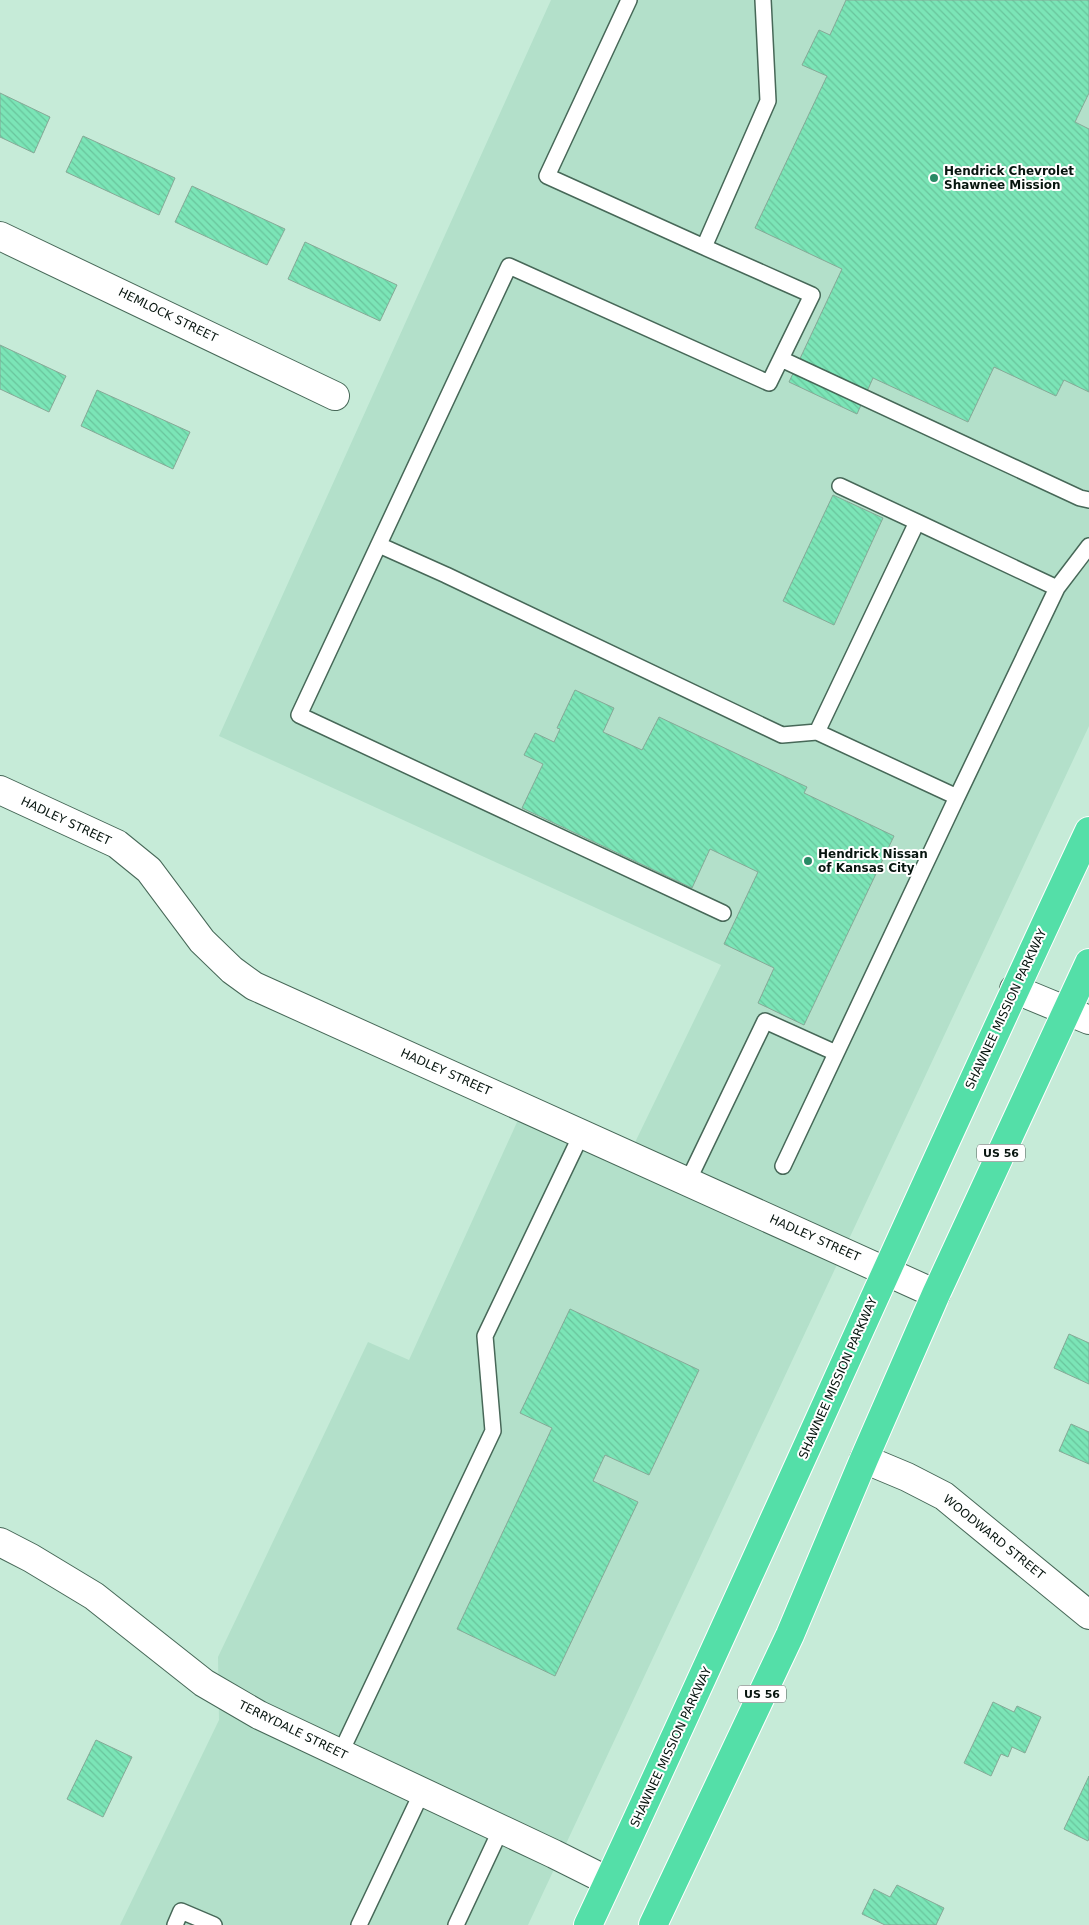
<svg xmlns="http://www.w3.org/2000/svg" width="1089" height="1925" font-family="'DejaVu Sans',sans-serif">
<defs>
<pattern id="building-back-hatch" width="6" height="6" patternUnits="userSpaceOnUse" patternTransform="scale(1.25)"><rect width="6" height="6" fill="#7be5b7"/><path d="M-1 5l2 2M0 0l6 6M5-1l2 2" fill="none" stroke="#69c49c"/></pattern>
</defs>
<rect width="100%" height="100%" fill="#c6ebd8"/>
<path fill="#b3e0ca" d="M551,0H1089V726L528,1925H120L219,1720L218,1657L368,1342L409,1360L518,1120L625,1163L721,965L219,736Z"/>
<path fill="url(#building-back-hatch)" stroke="#86a997" d="M846,0H1089V93L1075,122L1089,129V392L1064,380L1056,396L994,367L968,422L873,378L857,414L789,382L842,269L755,228L827,76L802,65L819,30L830,35Z
M0,93L50,117L34,153L0,137Z
M83,136L175,178L159,215L66,172Z
M192,186L285,229L267,265L175,222Z
M305,242L397,285L380,321L288,279Z
M0,345L66,376L49,412L0,389Z
M97,390L190,432L173,469L81,426Z
M833,495L883,518L834,625L783,601Z
M575,690L614,708L603,732L642,750L659,717L807,787L804,793L894,836L804,1025L758,1003L774,968L724,944L758,872L710,849L692,888L522,808L543,764L524,755L535,733L554,742L560,729L557,728Z
M570,1309L699,1370L649,1475L605,1455L593,1481L638,1502L555,1676L457,1629L552,1428L520,1413Z
M1069,1334L1089,1343V1384L1054,1368Z
M1071,1424L1089,1432V1464L1059,1451Z
M993,1702L1014,1712L1017,1706L1041,1717L1025,1753L1012,1747L1008,1757L1001,1754L991,1776L964,1763Z
M96,1740L132,1757L103,1817L67,1799Z
M1089,1776V1838L1088,1841L1064,1829Z
M897,1885L944,1908L936,1925H885L862,1914L874,1889L890,1897Z"/>
<g fill="none" stroke-linecap="round" stroke-linejoin="round">
<g stroke="#476858" stroke-width="18">
<path id="lane" d="M629,0L547,176L704,247
M781,359L1080,498L1089,500
M840,486L917,522
M379,545L446,575L782,735L817,732L957,797L1057,588L1089,546
M817,732L917,522L1057,588
M723,913L299,715L509,266L769,383L812,295L704,247L768,101L763,0
M783,1166L957,797
M688,1181L765,1021L836,1053
M340,1754L493,1431L485,1336L582,1133
M175,1925L181,1911L214,1925
M359,1925L422,1792
M456,1925L501,1829"/>
</g>
<g stroke="#476858" stroke-width="30">
<path id="street" d="M0,236L335,396
M0,790L117,844L149,870L202,941L232,970L254,986L936,1294
M1014,989L1089,1020
M864,1459L907,1477L944,1496L1089,1615
M0,1542L31,1558L94,1596L204,1683L259,1715L554,1854L608,1881"/>
</g>
<g stroke="#fff" stroke-width="30">
<path id="highway" d="M588,1925C758,1562 918,1194 1089,831
M653,1925L790,1635L864,1459L936,1294L1089,963"/>
</g>
<use href="#lane" stroke="#fff" stroke-width="15"/>
<use href="#street" stroke="#fff" stroke-width="28"/>
<use href="#highway" stroke="#54dfa8" stroke-width="28"/>
</g>
<g fill="#278a65" stroke="#fff" stroke-width="2">
<circle cx="934" cy="178" r="5"/>
<circle cx="808" cy="861" r="5"/>
</g>
<g text-anchor="middle" stroke-width="4" stroke-linejoin="round" paint-order="stroke">
<g fill="#fff" stroke="#515b57" stroke-width="1">
<rect x="977" y="1144.5" width="48" height="17" rx="4"/>
<rect x="738" y="1685.5" width="48" height="17" rx="4"/>
</g>
<g font-size="11" font-weight="bold" fill="#07150f">
<text x="1001" y="1157">US 56</text>
<text x="762" y="1698">US 56</text>
</g>
<g font-size="12" font-weight="bold" fill="#07150f" stroke="#fff" text-anchor="start">
<text x="944" y="175">Hendrick Chevrolet<tspan x="944" dy="14">Shawnee Mission</tspan></text>
<text x="818" y="858">Hendrick Nissan<tspan x="818" dy="14">of Kansas City</tspan></text>
</g>
<g font-size="12" fill="#07150f" stroke="#fff">
<text transform="translate(168 315) rotate(26)" y="4">HEMLOCK STREET</text>
<text transform="translate(66 821) rotate(25)" y="4">HADLEY STREET</text>
<text transform="translate(1006 1009) rotate(-65)" y="4">SHAWNEE MISSION PARKWAY</text>
<text transform="translate(446 1072) rotate(24)" y="4">HADLEY STREET</text>
<text transform="translate(815 1238) rotate(24)" y="4">HADLEY STREET</text>
<text transform="translate(838 1378) rotate(-66)" y="4">SHAWNEE MISSION PARKWAY</text>
<text transform="translate(994 1537) rotate(39)" y="4">WOODWARD STREET</text>
<text transform="translate(293 1730) rotate(26)" y="4">TERRYDALE STREET</text>
<text transform="translate(671 1747) rotate(-65)" y="4">SHAWNEE MISSION PARKWAY</text>
</g>
</g>
</svg>
